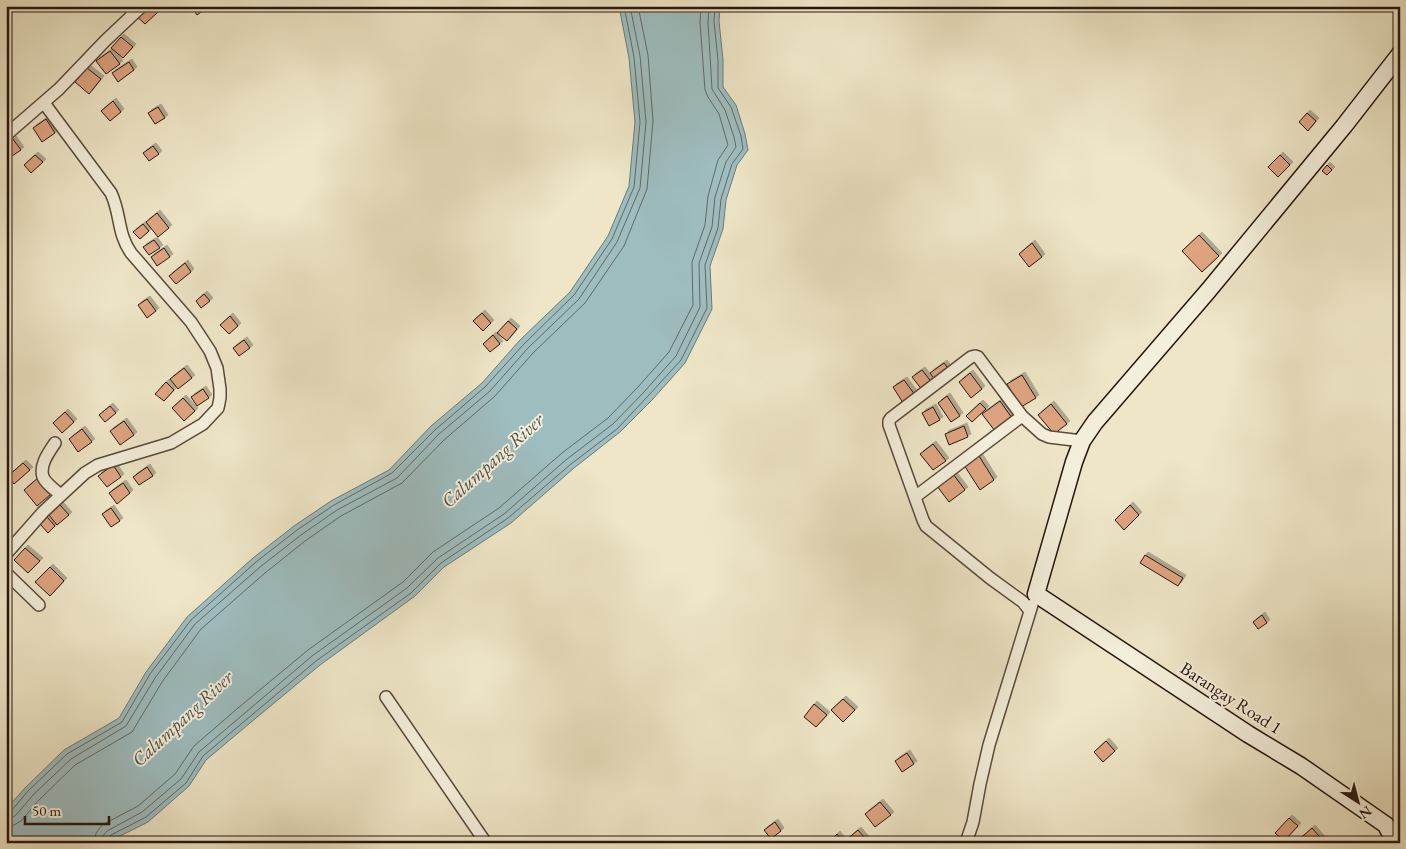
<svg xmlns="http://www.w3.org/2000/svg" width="1406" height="849" font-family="'EB Garamond',serif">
<defs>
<filter id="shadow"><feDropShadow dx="3" dy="-3" stdDeviation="0" flood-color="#0004"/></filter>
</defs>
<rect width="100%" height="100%" fill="#eee6c7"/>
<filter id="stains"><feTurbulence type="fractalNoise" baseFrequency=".004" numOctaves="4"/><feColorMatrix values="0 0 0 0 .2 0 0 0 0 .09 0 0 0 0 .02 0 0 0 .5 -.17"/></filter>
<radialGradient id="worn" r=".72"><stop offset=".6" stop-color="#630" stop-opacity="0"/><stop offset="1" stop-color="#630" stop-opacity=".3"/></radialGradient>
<path fill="#9ebdbf" stroke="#6e7a78" d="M619,6H720L719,21L723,60V87L736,105L745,134L748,150L737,165L726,200L723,229L710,266L712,309L685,363L652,400L620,432L574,468L511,523L444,567L415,596L320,665L250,723L206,760L189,786L148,822L114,839L112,843H6V809L25,788L64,750L119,718L146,672L187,617L253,558L294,526L331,501L389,470L431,426L482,383L520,340L570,292L608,236L629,186L635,122L629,58Z"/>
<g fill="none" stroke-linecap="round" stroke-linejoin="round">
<path stroke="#626966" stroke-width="1" d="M6,812L12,810L28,791L67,754L122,722L150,674L191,620L256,562L297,530L334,505L392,473L435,430L485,387L524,344L574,295L612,239L634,187L640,122L634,57L624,6
M6,818H12L16,815L33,795L71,759L126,726L155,678L195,624L260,567L301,535L337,510L397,478L439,434L490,391L528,348L579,299L617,242L640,188L646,122L640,56L630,6
M6,826L14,825L21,821L38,801L75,765L132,732L162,682L201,629L265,573L305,541L341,516L402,483L444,440L495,396L533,353L585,303L624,246L647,189L653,121L648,55L638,6
M94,843L96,833L102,825L138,806L175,774L194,746L238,708L308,650L403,582L433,552L499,508L562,453L608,418L638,387L669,352L693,305L692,262L705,225L708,196L718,160L728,145L719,114L708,97L705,90L700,22L701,6
M102,843V837L107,831L142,812L181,779L199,752L312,656L407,588L438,558L504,514L567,459L613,424L644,392L676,356L700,307L699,263L712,227L715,197L726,162L736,147L734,137L725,110L712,89L708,22L709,6
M108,843V839L111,835L146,817L186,783L203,756L247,719L316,661L411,593L441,563L508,518L571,464L617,429L648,396L681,360L707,308L705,265L718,228L721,199L732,164L743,149L741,136L731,107L718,88V60L714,21L715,6"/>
</g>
<path fill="#dea480" stroke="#27150d" filter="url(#shadow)" d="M144,6H152L158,12L145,24L135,15Z
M191,6H203L205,9L197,15Z
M121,37L133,47L123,58L111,48Z
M110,51L120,64L106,74L96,61Z
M129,62L134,70L118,82L112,73Z
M87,68L101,79L89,94L75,82Z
M113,101L121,112L110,121L101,111Z
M158,107L165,118L155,124L148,113Z
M1307,113L1316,121L1308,131L1299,122Z
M46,119L55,133L42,142L33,128Z
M10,135L21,150L6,160V137Z
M153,146L159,154L149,161L143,153Z
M35,155L43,162L31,173L24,165Z
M1280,155L1290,165L1278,177L1268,167Z
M1327,165L1332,170L1327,175L1322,171Z
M157,213L169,228L158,237L146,222Z
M143,224L149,231L140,239L133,232Z
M1199,235L1219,256L1202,272L1182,251Z
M154,240L160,248L149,255L143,247Z
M1032,243L1042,257L1029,267L1019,254Z
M164,248L170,257L157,266L151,257Z
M185,263L191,272L176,284L169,276Z
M204,294L210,301L201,308L196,301Z
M147,299L156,311L147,318L138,305Z
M482,313L491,323L483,331L473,321Z
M230,316L238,326L229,334L220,325Z
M508,321L517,329L507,341L497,333Z
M493,335L500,344L490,352L483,344Z
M244,340L250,348L239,356L233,348Z
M944,363L950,371L936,381L930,373Z
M184,368L192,378L178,389L170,379Z
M922,370L933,384L923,391L912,377Z
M970,373L982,389L971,398L959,382Z
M1022,375L1036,398L1021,407L1007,384Z
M904,380L915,395L903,403L893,387Z
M166,382L174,390L164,401L155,394Z
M203,389L209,398L197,406L191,397Z
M947,396L960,416L951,422L938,403Z
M183,398L195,411L184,421L172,408Z
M1000,401L1012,418L995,431L982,414Z
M980,403L986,409L972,422L966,416Z
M1051,404L1067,424L1054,434L1038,415Z
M110,406L116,413L105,422L99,415Z
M933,407L940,420L929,426L922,413Z
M65,412L74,422L62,433L53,423Z
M124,421L134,435L120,445L110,431Z
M964,426L968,437L949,445L945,434Z
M82,429L92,442L78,452L69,439Z
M933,444L946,461L933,470L920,454Z
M979,456L994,480L980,490L964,465Z
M23,463L30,470L14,484L8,476Z
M113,465L121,477L107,487L98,476Z
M147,467L153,476L139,485L133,477Z
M953,474L965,490L949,502L937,486Z
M38,478L51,494L37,506L24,490Z
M123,483L130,493L117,504L109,493Z
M60,505L69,515L57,525L49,515Z
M1130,505L1139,515L1124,530L1115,520Z
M111,508L120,521L111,527L102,514Z
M47,517L55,526L48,533L40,524Z
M25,548L40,561L28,573L14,560Z
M1145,555L1183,578L1178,586L1140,563Z
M50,567L64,581L50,596L35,582Z
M1262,615L1267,623L1258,629L1253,622Z
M843,699L855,710L843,722L831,710Z
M814,704L827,715L816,727L804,717Z
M1106,741L1115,751L1103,762L1094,752Z
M907,753L914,764L902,772L895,761Z
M880,802L891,815L875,827L865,814Z
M1289,818L1298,826L1284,841L1275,833Z
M775,822L781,831L771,839L764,830Z
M1312,828L1325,843H1295Z
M858,830L869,843H847L845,841Z
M837,834L844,843H828Z"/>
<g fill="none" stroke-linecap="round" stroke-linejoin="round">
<g stroke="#59493c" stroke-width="14">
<path id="street" d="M6,135L59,89L105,41L142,6
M1022,416L1042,434L1049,437L1082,441
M55,443C49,452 39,465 43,477C46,484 55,490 61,495
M915,497L1022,416L978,357L975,356L971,357L891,418L889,421V425L923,520L926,526L990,578L1023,602L1030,611
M6,554L43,512L85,473L98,465L171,443L203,424L218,408L220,398V389L217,368L210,351L191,322L131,253C117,233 121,214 111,193L44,103
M6,573L39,605
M386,697L486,843
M966,843L973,822L980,784L989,745L1032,605"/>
</g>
<g stroke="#27150d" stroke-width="19">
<path id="secondary" d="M1395,843L1386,825L1301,766L1248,734L1036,594L1074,462L1082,441L1095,422L1208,291L1344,126L1400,54"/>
</g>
<use href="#street" stroke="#f4efdb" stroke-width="11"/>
<use href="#secondary" stroke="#f4efdb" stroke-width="16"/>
</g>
<g text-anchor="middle" stroke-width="4" stroke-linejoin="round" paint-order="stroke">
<g font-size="18" fill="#27150d" stroke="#f4efdb">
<text transform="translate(1231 698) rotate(33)" y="6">Barangay Road 1</text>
</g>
<g font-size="19" font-style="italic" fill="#51504b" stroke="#f4efdb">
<text transform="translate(492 460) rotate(-42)" y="7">Calumpang River</text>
<text transform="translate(182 718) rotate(-43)" y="7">Calumpang River</text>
</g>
</g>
<rect width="1406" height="849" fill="none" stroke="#eee6c7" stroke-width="25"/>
<rect x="8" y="8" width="1391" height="834" fill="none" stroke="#27150d" stroke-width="2.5"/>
<rect x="12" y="12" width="1381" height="824" fill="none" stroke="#27150d"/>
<g transform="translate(1358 802) rotate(144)" stroke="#f4efdb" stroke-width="4" paint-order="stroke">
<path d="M0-4L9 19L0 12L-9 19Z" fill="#27150d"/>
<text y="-8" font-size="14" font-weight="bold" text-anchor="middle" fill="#27150d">N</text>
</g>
<path d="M25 816v8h84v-8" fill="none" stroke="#27150d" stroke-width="2.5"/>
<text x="32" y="816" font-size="15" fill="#27150d" stroke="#f4efdb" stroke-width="4" paint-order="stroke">50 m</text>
<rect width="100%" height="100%" filter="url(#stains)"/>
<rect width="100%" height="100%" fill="url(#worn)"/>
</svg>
